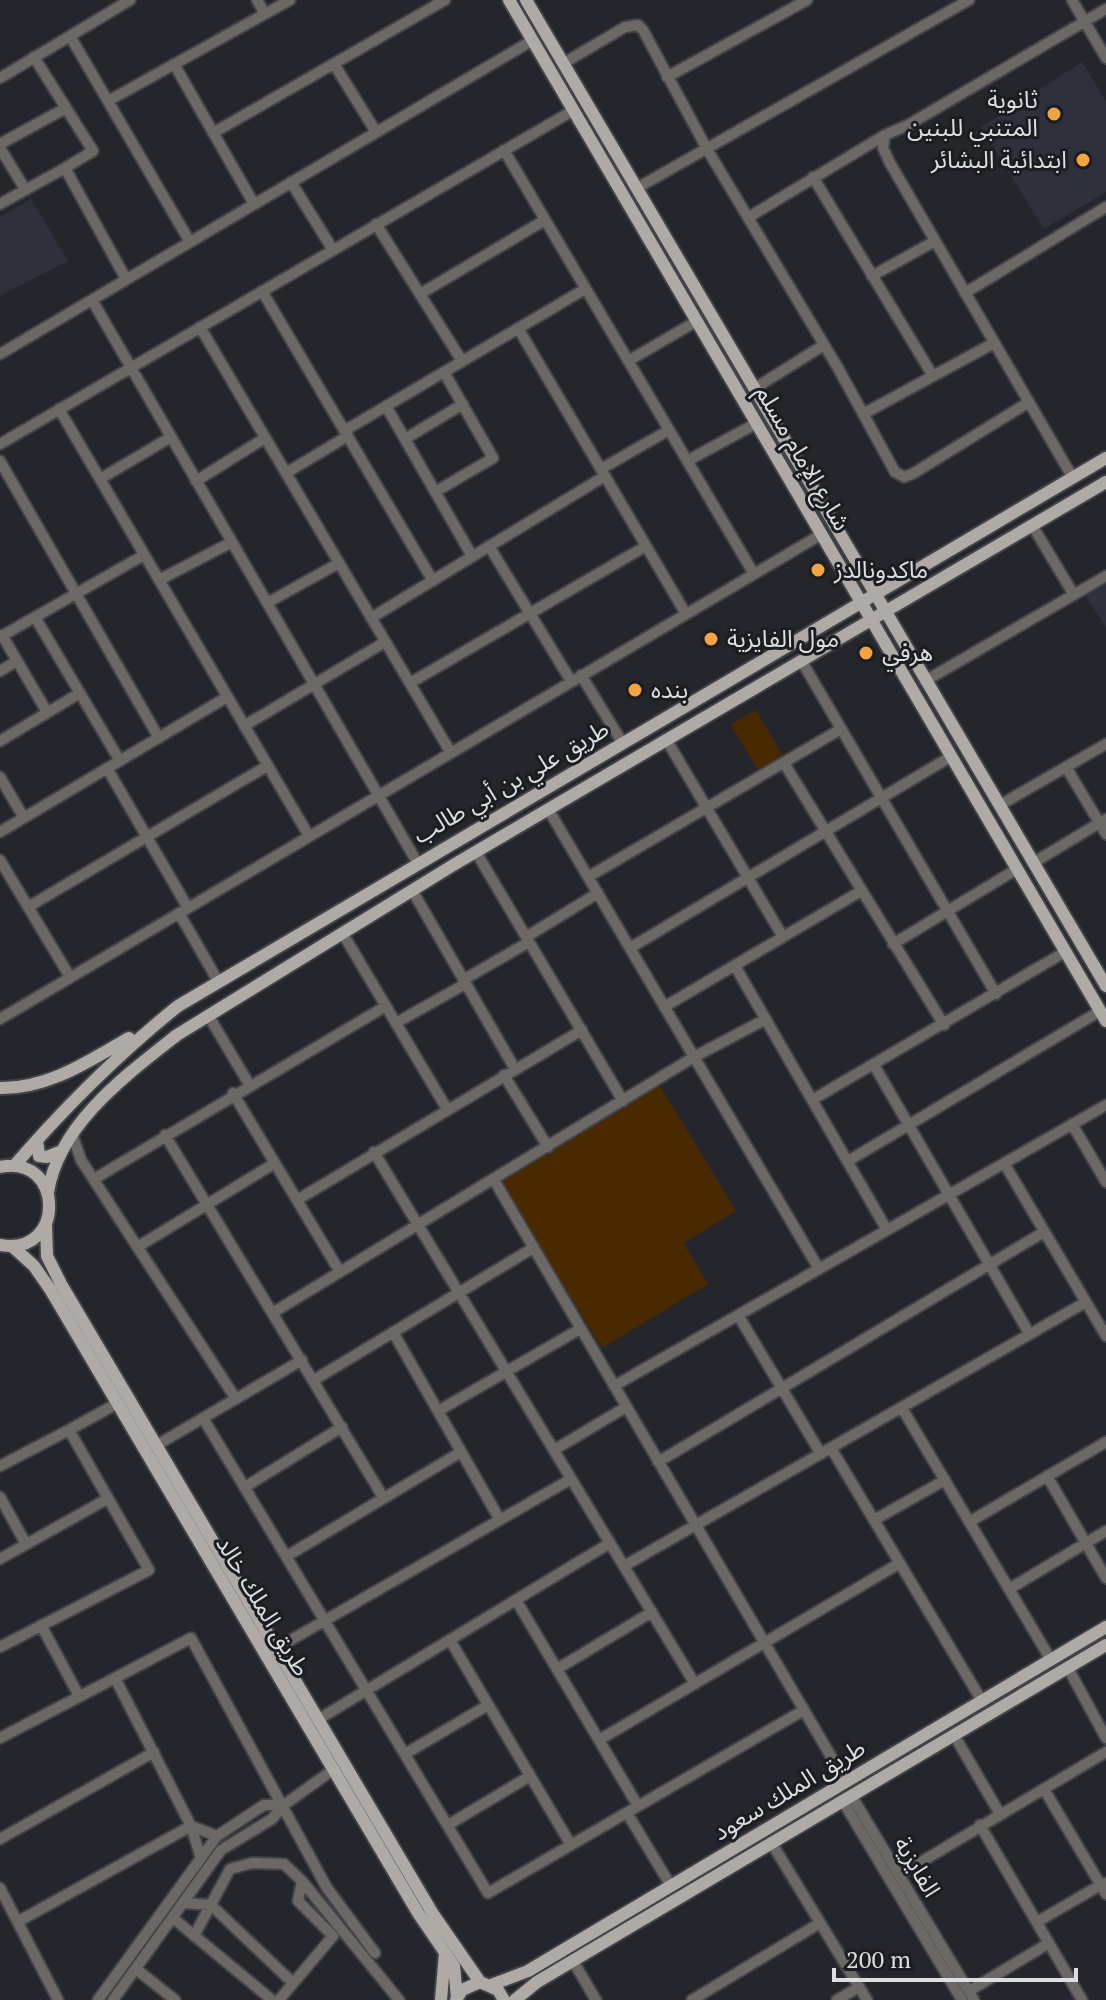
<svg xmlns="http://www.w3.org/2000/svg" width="1106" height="2000" font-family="'PT Serif','Noto Sans Arabic',serif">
<rect width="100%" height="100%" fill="#25262c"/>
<path fill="#2e313b" d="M1082,62L1106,101V192L1044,229L981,127Z
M31,199L68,261L0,296V217Z
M1106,583V627L1085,595Z"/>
<path fill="#492a00" d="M756,710L782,755L758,770L731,724Z
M659,1084L736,1211L683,1243L708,1284L602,1348L500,1180Z"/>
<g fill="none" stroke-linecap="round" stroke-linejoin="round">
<g stroke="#424349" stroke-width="14">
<path id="minor" d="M257,0L265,14
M1072,0L1106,58
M70,36L190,242
M34,57L93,151L65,168
M564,63L625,27L638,25L643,30L707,149L838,368L895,472L904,477L914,473L1029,402
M174,64L254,204
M334,64L376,132
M667,77L807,0
M0,78L130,0
M108,101L290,0
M213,133L445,0
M0,144L66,108
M0,148L25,189
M504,150L754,574
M813,177L933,376
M291,182L333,250
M637,188L969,0
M0,204L65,168L126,279
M749,217L885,135
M376,224L462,361
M872,276L935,241
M262,291L433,581
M965,293L1106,207
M420,294L545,220
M92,300L417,862
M200,327L451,753
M518,328L686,614
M0,354L533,40
M628,361L697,321
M755,388L824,345
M386,406L472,556
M59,409L309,836
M863,414L994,343
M405,439L463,404
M0,444L574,110
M0,461L159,738
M687,461L757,423
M601,469L669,430
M286,473L346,437L349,428L585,289
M1073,478L890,163L883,148L885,135L908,125L1106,9
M100,479L171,437
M196,481L265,438
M435,492L493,458L444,372
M1032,525L1074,595
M489,546L571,681
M159,580L232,542
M267,603L339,563
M35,617L120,761
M371,618L605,476
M2,635L47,712
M0,637L144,555
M801,660L996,994
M0,671L17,661
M581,675L622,742
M925,681L1106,576
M410,683L646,546
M244,726L385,642
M666,739L783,937
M0,741L80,693
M784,763L944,1025
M1066,767L1106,834
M107,768L188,908
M0,777L24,818
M1000,805L1106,744
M548,809L819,1269
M0,832L227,697
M476,852L623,1101
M0,860L70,977
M1033,863L1106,819
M588,877L841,729
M412,890L515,1069
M28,907L267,766
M179,913L218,981
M343,934L447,1109
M526,937L598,893
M893,944L1017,869
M630,948L950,757
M735,966L887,1230
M463,980L529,942
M664,1007L861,891
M208,1015L249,1084
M0,1019L822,534
M396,1023L465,984
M874,1065L1029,1333
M504,1075L548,1147
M233,1093L340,1272
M812,1100L1065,952
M1072,1124L1106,1182
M72,1134L81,1160L236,1399
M165,1135L383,1497
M374,1152L695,1684
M848,1161L1100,1011
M1004,1163L1106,1336
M94,1179L386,1006
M494,1180L846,1782
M297,1200L582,1030
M139,1246L275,1163
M274,1312L694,1057L766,1019
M738,1315L821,1454
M393,1332L500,1520
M314,1380L533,1248
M614,1386L1106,1105
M902,1408L1051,1660
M438,1411L580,1329
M203,1418L488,1893L804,1710
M69,1430L118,1403
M157,1445L302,1360
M831,1448L982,1701
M554,1450L626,1407
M658,1462L1044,1232
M0,1466L69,1430L149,1570L0,1647
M1047,1476L1106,1578
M245,1487L342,1427
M0,1497L26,1544
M874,1520L945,1480
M969,1522L1106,1442
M287,1556L461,1452
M0,1559L107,1499
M624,1566L1086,1302
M1009,1589L1106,1531
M516,1600L638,1806
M41,1625L79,1696
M450,1640L571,1845
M277,1648L571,1479
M1068,1668L1106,1738
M557,1669L652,1612
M115,1678L191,1638L327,1888L375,1953
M319,1719L610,1543
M954,1735L1000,1814
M0,1738L115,1678L191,1826L19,1921
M599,1740L900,1563
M405,1754L488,1705
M1044,1789L1106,1894
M851,1795L974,2000
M842,1800L962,2000
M627,1813L671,1886
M448,1825L530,1776
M980,1825L1082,2000
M191,1826L200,1855
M191,1826L217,1836
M0,1839L154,1752
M771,1842L867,2000
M899,1875L1106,1752
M0,1888L58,2000
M184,1903L211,1905L292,1982
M173,1918L272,2000
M1037,1922L1104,1883
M194,1936L230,1869L252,1863L284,1864L302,1881L399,2000
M573,1961L596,2000
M136,1969L175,2000
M969,1991L1049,1943
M98,2000L217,1836L264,1805H284
M113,2000L221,1850L272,1819L284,1805L334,1769
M279,2000L333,1936L298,1901L302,1881
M692,2000L820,1923
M837,2000L859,1987"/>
</g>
<g stroke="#424349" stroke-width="16">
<path id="major" d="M509,0L1106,1021
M526,0C720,328 911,658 1106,986
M0,1088C48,1089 89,1061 129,1038
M37,1140L39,1156L47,1157L59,1152
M14,1166C65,1107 117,1055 178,1006L1106,458
M0,1167C64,1153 67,1257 0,1245
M48,1192C59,1124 125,1076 177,1035L455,864L1106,482
M46,1225L47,1256L61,1284L433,1914L480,1982
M12,1246L34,1266L50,1289L418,1913L454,1966L457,1998
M491,1985L528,1971L1106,1627
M441,2000L445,1953
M456,2000L462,1990L480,1982L498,1990L504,2000
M515,2000L537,1982L1106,1645"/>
</g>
<use href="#minor" stroke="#6b6866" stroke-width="10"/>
<use href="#major" stroke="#afaaa6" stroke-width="12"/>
</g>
<g fill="#f3a442" stroke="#1b1d22" stroke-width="3">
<circle cx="1054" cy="114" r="8"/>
<circle cx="1083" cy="160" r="8"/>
<circle cx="818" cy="570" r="8"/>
<circle cx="711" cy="639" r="8"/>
<circle cx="866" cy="653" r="8"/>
<circle cx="635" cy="690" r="8"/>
</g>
<g text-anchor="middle" stroke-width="6" stroke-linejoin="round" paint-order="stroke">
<g font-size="24" fill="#dcdee1" stroke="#1b1d22" text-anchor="start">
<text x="1038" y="108" text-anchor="end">ثانوية<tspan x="1038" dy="28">المتنبي للبنين</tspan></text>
<text x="1067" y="168" text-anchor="end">ابتدائية البشائر</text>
<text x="834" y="578">ماكدونالدز</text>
<text x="727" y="647">مول الفايزية</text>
<text x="882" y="661">هرفي</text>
<text x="651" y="698">بنده</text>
</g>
<g font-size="24" fill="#dcdee1" stroke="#1b1d22">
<text transform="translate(803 458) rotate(60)" y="8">شارع الإمام مسلم</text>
<text transform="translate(511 782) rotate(-30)" y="8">طريق علي بن أبي طالب</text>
<text transform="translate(263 1606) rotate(59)" y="8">طريق الملك خالد</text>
<text transform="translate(789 1790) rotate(-31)" y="8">طريق الملك سعود</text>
<text transform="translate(917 1867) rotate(59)" y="8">الفايزية</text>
</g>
</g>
<path d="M834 1968v12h242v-12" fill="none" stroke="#dcdee1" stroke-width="4"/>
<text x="846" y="1968" font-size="24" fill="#dcdee1" stroke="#1b1d22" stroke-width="6" paint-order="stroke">200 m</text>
</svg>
